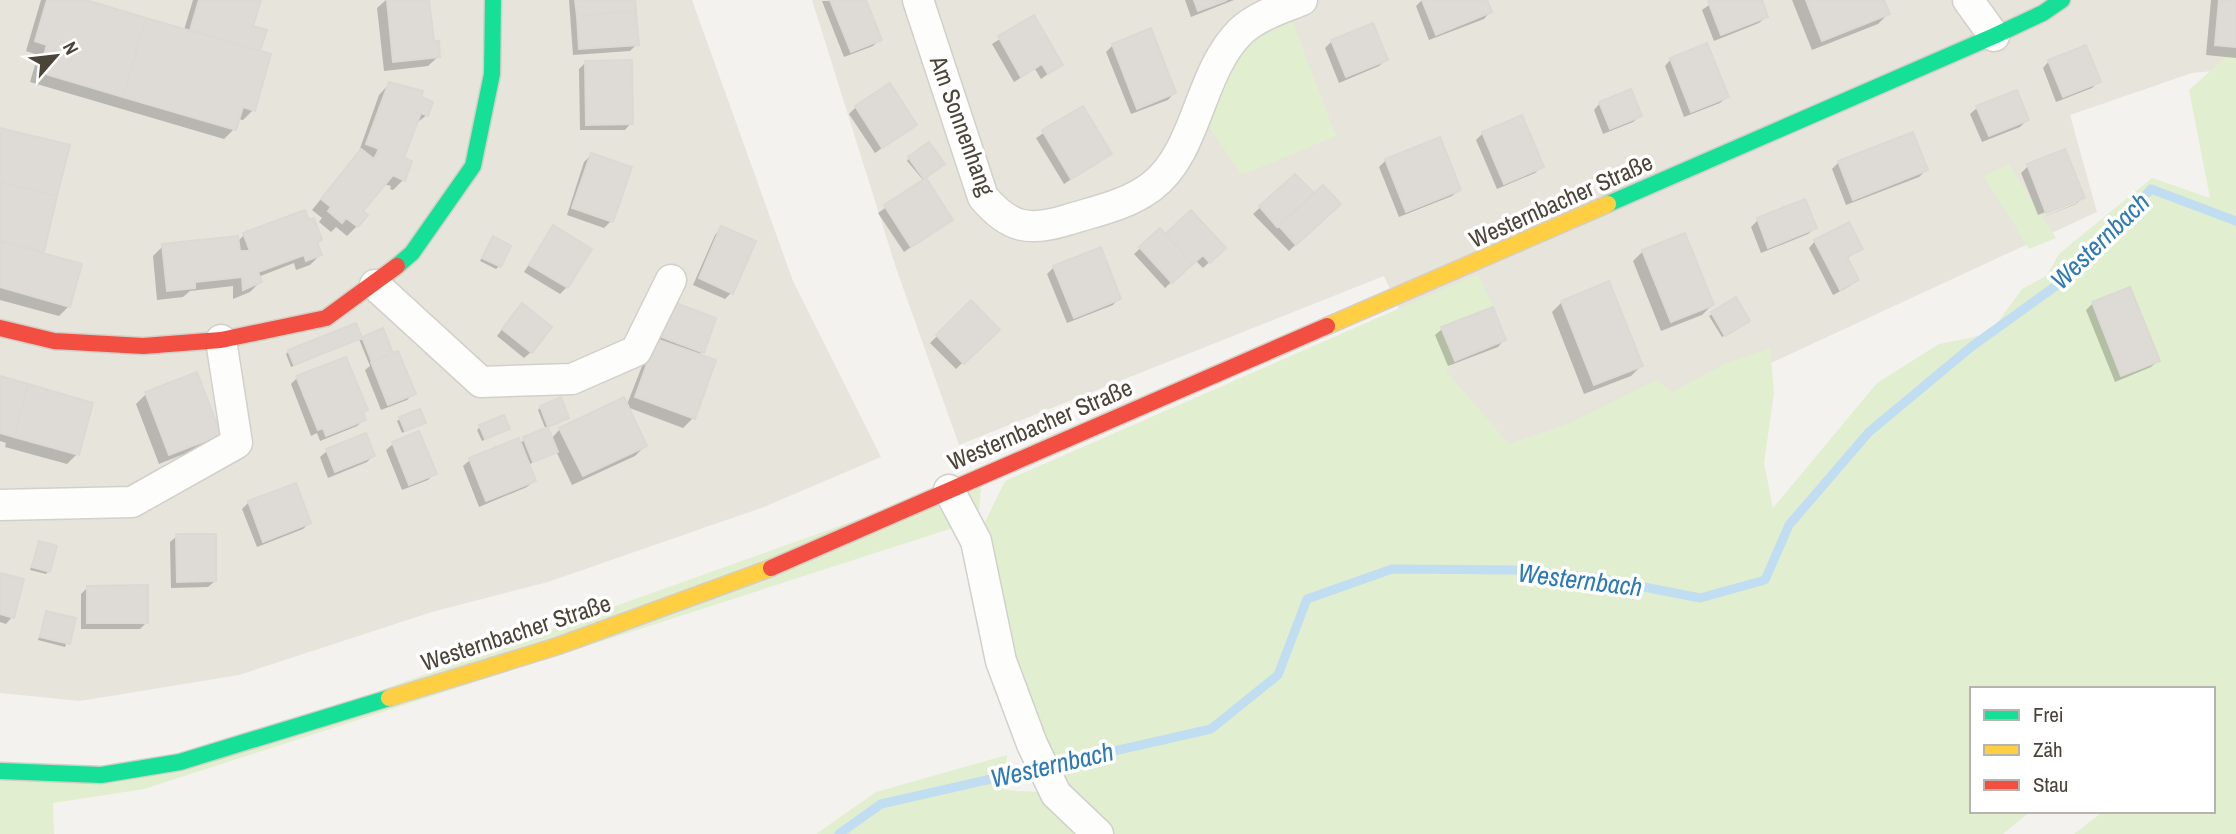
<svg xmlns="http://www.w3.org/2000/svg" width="2236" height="834" font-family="'Archivo Narrow',sans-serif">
<rect width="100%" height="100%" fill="#f4f2ee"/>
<path fill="#e7e4dc" d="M0,0H692L793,281L881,457L764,507L548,582L432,612L239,675L80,701L0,693Z
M812,0H2236V69L2192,73L2070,115L2097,212L1484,496L1384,276L959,445L896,268Z"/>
<path fill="#e1eecf" d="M1292,20L1336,136L1242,175L1208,126L1232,66L1253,41Z
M2236,56V834H2074L2104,811H2213V689H1972V811H2031L2003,834H816L876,792L1007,755L1004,790L1055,793L962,525L144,789L53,803L54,834H0V771L180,762L982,475L977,538L1005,481L1478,274L1493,307L1441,327L1455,361L1446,371L1509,444L1572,422L1657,380L1672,392L1725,364L1770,348L1774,393L1764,463L1773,508L1877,383L1939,344L1989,334L2022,289L2046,276L2060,253L2152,178L2210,198L2189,90L2226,57Z
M2009,164L2056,238L2029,249L1984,176Z"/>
<path fill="#0003" d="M41,0H80L184,30L193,0H259L251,27L258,52L253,110L243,120L238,119L234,129L224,139L30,82L38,55L26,51Z
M386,0H428L432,43L439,56L428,66L384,71L377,8Z
M569,0H633L637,44L630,51L573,55Z
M864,0L879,40L873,46L844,57L822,1Z
M1185,0H1234L1191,17Z
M1422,0H1485L1490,12L1484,19L1429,40L1416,6Z
M1716,0H1760L1766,17L1759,23L1714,41L1702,10Z
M1792,0H1882L1888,14L1878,24L1812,50Z
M2211,0H2236V58L2206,55Z
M1033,18L1060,65L1041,79L1035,69L1014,82L992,44Z
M1332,41L1386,60L1379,66L1339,83L1325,48Z
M1113,45L1174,93L1168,100L1131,114L1106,52Z
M1671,59L1727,97L1720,103L1684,117L1665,66Z
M2049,61L2099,81L2092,88L2056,102L2043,68Z
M586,62L631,123L625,130H580L579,69Z
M389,84L419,98L427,115L415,124L402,159L403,180L393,190L390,189L391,186L383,184L361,211L357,226L347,236L336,227L331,232L319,222L322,218L312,210L358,154L379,95Z
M1600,103L1640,116L1633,122L1603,134L1594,110Z
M856,107L915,125L875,153L849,114Z
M1082,108L1110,154L1064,184L1036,138Z
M1977,108L2027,120L2020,127L1982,142L1970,114Z
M1521,117L1542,166L1535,173L1497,189L1476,140L1483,133Z
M0,130L68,147L42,253L69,306L59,316L0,300Z
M2064,151L2083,197L2076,204L2039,219L2077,203V199L2038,215L2021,173L2028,166Z
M591,155L611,221L604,228L567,215L584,162Z
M909,158L951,219L904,252L878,213L924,181L907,161Z
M1386,160L1459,190L1452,196L1399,217L1379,167Z
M1839,162L1926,170L1919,177L1846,205L1832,169Z
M1295,176L1314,196L1338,204L1289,251L1253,214Z
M1804,201L1815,228L1808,234L1761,253L1751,227L1758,220Z
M553,228L567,287L560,294L524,272Z
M721,228L731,293L725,299L693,285L715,235Z
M1160,230L1165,236L1224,248L1203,268L1195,260L1165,288L1134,254Z
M244,235L320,240L316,244L320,255L310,265L296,270L294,263L258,277L260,282L250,292L233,299V286L190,291L183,297L157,300L153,256L163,246L237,242Z
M493,238L499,266L496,269L480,261Z
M1815,241L1861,248L1846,259L1857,280L1850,286L1833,295L1809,248Z
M1643,251L1712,305L1702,315L1661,331L1633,261Z
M1054,267L1119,298L1113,305L1067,323L1047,274Z
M1562,302L1641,366L1631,376L1584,394L1552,312Z
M971,303L997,329L956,369L930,343Z
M2093,303L2158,361L2151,367L2115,382L2086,310Z
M666,305L702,352L698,356L693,418L683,428L627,407L645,446L635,456L572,485L556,451L528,465L534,481L527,487L479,507L463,466L470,460L518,440L519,443L546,430L538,410L541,407L567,418L547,428L551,439L560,429L626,407Z
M515,312L531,352L524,358L497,336Z
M1712,314L1745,323L1722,337L1709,316Z
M355,325L361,340L382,330L414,393L407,400L381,410L365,370L370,366L359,339L291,367L286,354L289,351Z
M1442,329L1504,340L1498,347L1448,366L1435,335Z
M0,378L77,454L67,464L5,447L6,443L0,441Z
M297,378L366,410L361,414L364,420L357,426L320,441L317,433L311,436L291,384Z
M146,394L219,434L209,444L159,464L136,404Z
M400,419L424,422L402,433L397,421Z
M480,427L508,429L482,441L477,430Z
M418,433L435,473L428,480L402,490L386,450L393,444Z
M327,451L373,456L367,462L328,478L320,457Z
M295,485L309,523L303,529L257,547L242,509L248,503Z
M177,536L215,581L208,587L171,588L170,542Z
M39,543L49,571L46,574L30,570Z
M0,575L12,617L6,624L0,622Z
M88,587L147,622L140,629H81V594Z
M47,613L74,619L65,647L38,640Z"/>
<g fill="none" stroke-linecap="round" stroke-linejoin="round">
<path stroke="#c0ddf1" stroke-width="9" d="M839,834L881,804L1211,729L1278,675L1307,599L1392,569L1515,570L1598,578L1700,598L1765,580L1789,525L1869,432L1971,347L2071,275L2151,189L2236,221"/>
</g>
<path fill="#dedbd6" stroke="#dcd9d4" stroke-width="2" d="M47,0H86L146,18L123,97L39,72L47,45L35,41Z
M199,0H261L253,26L267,30L260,51L190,30Z
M387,0H429L434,41H439L440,57L393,62Z
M575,0H635L636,11L577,16Z
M830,0H866L882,40L851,52Z
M1194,0H1227L1198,11Z
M1422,0H1487L1492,12L1436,35Z
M1711,0H1762L1768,17L1721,35L1708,1Z
M1806,0H1884L1890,14L1822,41Z
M2219,0H2236V47L2215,45Z
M636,11L639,45L579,49L577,16Z
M1034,15L1063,65L1048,74L1042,64L1021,77L998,36Z
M146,18L271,54L255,111L243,107L236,130L123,97Z
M1373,23L1388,60L1346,77L1331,40Z
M1151,28L1176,93L1137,109L1112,44Z
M1707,43L1729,97L1691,112L1670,58Z
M2086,45L2101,82L2063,97L2048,60Z
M632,60L633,124L586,125L585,61Z
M389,82L423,91L421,97L433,102L428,116L421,113L404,158L412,161L405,181L393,175L363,211L368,215L358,227L346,218L342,223L328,211L331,207L321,199L361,149L374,159L379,149L366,144Z
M890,83L917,125L882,148L855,106Z
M1631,89L1642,116L1610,129L1599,102Z
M2017,90L2029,120L1989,136L1976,106Z
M1083,106L1112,154L1071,179L1042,130Z
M1522,115L1544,167L1504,184L1482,132Z
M0,128L70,145L57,196L0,182Z
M1913,132L1928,170L1853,200L1838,161Z
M1440,137L1461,190L1406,212L1385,159Z
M929,142L945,164L924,179L908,157Z
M2065,149L2085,198L2046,213L2027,164Z
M591,153L632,167L613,222L572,208Z
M1295,174L1314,193L1277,227L1259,206Z
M926,178L953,220L911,247L884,205Z
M0,182L57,196L44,252L0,241Z
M1323,185L1341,204L1296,245L1279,226Z
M1805,199L1817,228L1768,248L1757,218Z
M305,210L309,220L314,218L322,240L317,242L322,255L306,261L304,255L258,272L262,282L243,290L242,277L195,282V288L167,291L162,244L238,236L240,251H250L243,233Z
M1191,210L1226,248L1210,263L1203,255L1193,264L1165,234Z
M1849,222L1863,249L1847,257L1859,280L1840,290L1814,240Z
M553,225L592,249L568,288L529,265Z
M721,226L756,241L733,294L699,278Z
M1160,228L1193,264L1172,283L1139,247Z
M1685,233L1714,305L1671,322L1642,250Z
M493,236L511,246L501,267L482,258Z
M0,241L82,264L70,307L0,287Z
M1101,247L1121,299L1074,318L1053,266Z
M1609,281L1643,366L1594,385L1561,301Z
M2130,287L2160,361L2121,376L2092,302Z
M1736,297L1750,321L1725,336L1711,312Z
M668,300L716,318L704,353L656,335Z
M971,300L1000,330L964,364L936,335Z
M522,303L552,327L532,353L502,329Z
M1493,307L1506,340L1455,361L1441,327Z
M356,323L362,338L294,365L288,350Z
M383,328L393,353L372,362L362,337Z
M656,339L716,360L695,419L635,397Z
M398,351L416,394L388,405L371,362Z
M346,357L368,410L363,412L366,420L326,436L323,428L318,430L296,376Z
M197,372L221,435L169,455L145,392Z
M0,376L28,384L14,437L0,433Z
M28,384L93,403L79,455L14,437Z
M561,397L569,418L548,427L540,406Z
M624,397L647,446L583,476L559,428Z
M420,409L426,423L405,431L399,417Z
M504,415L510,429L485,439L479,425Z
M548,427L558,452L533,462L523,437Z
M419,431L437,474L409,485L392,442Z
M366,433L375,456L335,472L326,449Z
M519,438L536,481L486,501L469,458Z
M296,483L311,523L263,542L248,501Z
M176,534H216V581L177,582Z
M39,541L57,546L50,572L32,567Z
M0,573L24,579L14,618L0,614Z
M148,585V623H87V586Z
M46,611L76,618L70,644L40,637Z"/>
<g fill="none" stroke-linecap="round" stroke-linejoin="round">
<g stroke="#d2d0cb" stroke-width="33">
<path id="street" d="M918,0L983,197C1009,228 1029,232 1067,220C1096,211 1127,205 1151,187C1198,152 1198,73 1241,31C1257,16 1282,8 1302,0
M1968,0L1994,36
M375,285L481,382L572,379L636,351L671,280
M949,490L976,541L1001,661L1032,744L1056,794L1098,834
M0,505L132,502L237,443L221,340"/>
</g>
<g stroke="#d3cfc5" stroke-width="19">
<path id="fast" d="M1608,204L1994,36L2043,13L2062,0
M397,266L412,253L473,166L492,74L493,0
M0,771L101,775L180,762L389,698"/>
</g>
<g stroke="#d3cfc5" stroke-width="19">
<path id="slow" d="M1327,326L1608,204
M389,698L558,646L771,568"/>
</g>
<g stroke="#d3cfc5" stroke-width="19">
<path id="jam" d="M0,328L54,341L143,346L221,340L326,318L397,266
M771,568L1327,326"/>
</g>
<use href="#street" stroke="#fdfdfc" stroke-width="30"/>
<use href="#fast" stroke="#16e098" stroke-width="16"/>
<use href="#slow" stroke="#ffcf43" stroke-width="16"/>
<use href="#jam" stroke="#f24e42" stroke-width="16"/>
</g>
<g text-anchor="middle" stroke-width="7" stroke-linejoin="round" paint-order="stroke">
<g font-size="24" fill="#4b4439" stroke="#fff">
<text transform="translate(962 126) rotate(70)" y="8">Am Sonnenhang</text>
<text transform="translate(1561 201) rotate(-24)" y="8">Westernbacher Straße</text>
<text transform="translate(1040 425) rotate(-23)" y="8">Westernbacher Straße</text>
<text transform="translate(516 633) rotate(-18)" y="8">Westernbacher Straße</text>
</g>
<g font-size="26" font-style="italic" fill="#2e7ab2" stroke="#fff">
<text transform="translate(2100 241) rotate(-44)" y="9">Westernbach</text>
<text transform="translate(1580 580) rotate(7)" y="9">Westernbach</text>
<text transform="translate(1052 765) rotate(-13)" y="9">Westernbach</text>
</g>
</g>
<rect x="1970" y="687" width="245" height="126" fill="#ffffff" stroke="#b7b4b0" stroke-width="2"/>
<rect x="1984" y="710" width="35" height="10" fill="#16e098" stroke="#b7b4b0" stroke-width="2"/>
<text x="2033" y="722" font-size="21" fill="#4b4439">Frei</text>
<rect x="1984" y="745" width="35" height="10" fill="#ffcf43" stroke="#b7b4b0" stroke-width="2"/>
<text x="2033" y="757" font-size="21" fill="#4b4439">Zäh</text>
<rect x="1984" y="780" width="35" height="10" fill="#f24e42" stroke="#b7b4b0" stroke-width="2"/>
<text x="2033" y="792" font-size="21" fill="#4b4439">Stau</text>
<g transform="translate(56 56) rotate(62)" stroke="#ffffff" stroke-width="5" paint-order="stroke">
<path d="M0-5L12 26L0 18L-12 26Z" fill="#4b4439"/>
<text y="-10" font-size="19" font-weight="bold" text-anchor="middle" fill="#4b4439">N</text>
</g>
</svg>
